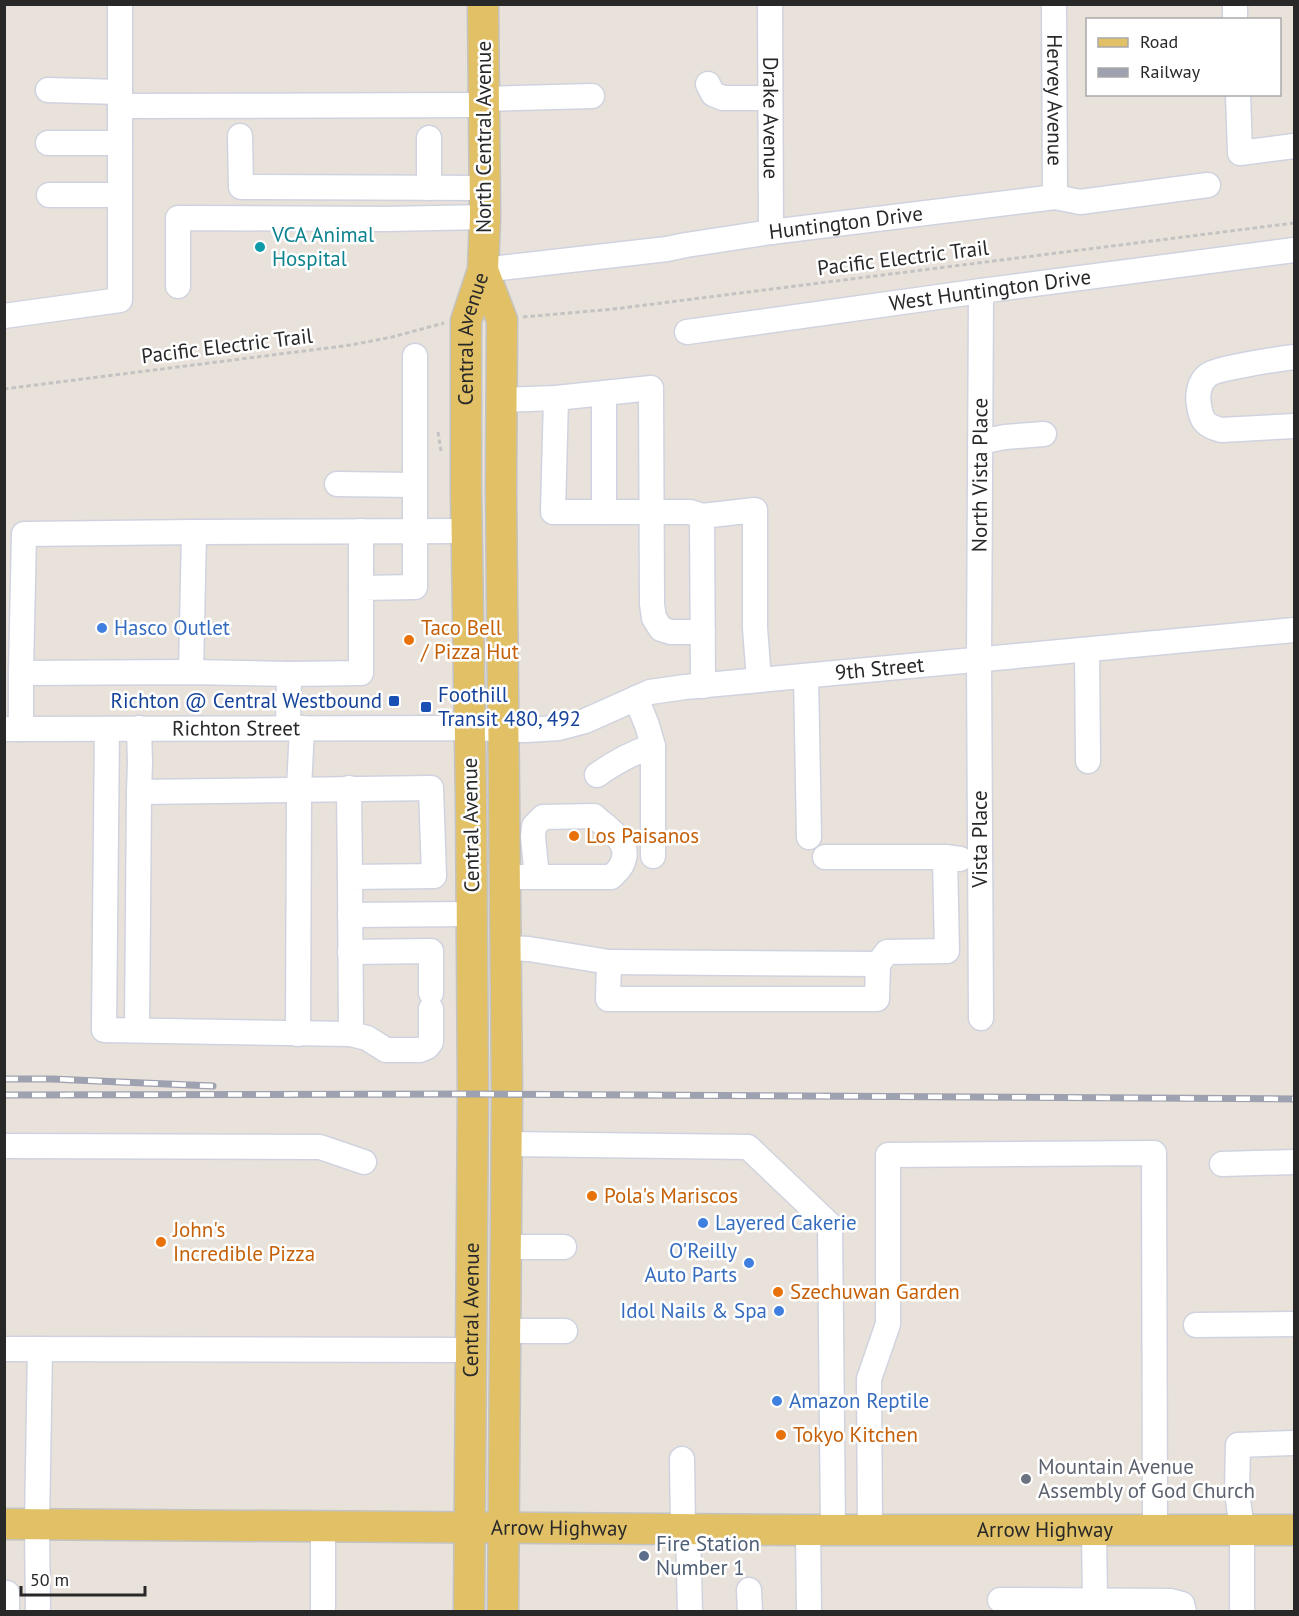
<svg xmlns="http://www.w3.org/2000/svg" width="1299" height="1616" font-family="'PT Sans',sans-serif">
<rect width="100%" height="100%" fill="#e9e2da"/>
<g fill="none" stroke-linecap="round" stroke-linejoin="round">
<g stroke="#d0d3df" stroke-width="27">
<g id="minor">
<path id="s1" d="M770,4L771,232"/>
<path id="s2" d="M1054,4L1055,197"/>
<path d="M1235,4V20"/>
<path d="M708,84L713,94L723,98H770"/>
<path d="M48,90L120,92"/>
<path d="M1238,94L1240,153L1294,146"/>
<path d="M484,99L592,96"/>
<path d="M120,106L484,105"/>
<path d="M240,136L241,187L484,188"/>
<path d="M48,143H120"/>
<path d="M429,188V138"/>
<path d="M49,195H120"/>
<path id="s3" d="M483,270L667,249L686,245L771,232L1055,197L1080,202L1208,185"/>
<path d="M178,286V218L386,219L485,217"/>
<path d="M4,316L120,300V4"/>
<path id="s4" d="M687,332L981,291L1294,250"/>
<path d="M1294,357C1279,359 1217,368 1208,375C1199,382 1197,395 1199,405C1201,421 1206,426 1221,430L1294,426"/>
<path d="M604,393V512"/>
<path d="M501,400L556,398"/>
<path d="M980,442L1005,437L1044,434"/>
<path d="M337,484L414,485"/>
<path d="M702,516L755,510V628L759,680"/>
<path d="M361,531V588"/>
<path d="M194,532L466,531"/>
<path d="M703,632H671L661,629L654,618L652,604L651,388L556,398L553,512H690L702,516L703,686"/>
<path d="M1087,650L1088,761"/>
<path d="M21,673L24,534L194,532L191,672"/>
<path d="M289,674L361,673V588L415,587V356"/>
<path d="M806,676L809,837"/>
<path d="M636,698L647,725L653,746"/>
<path id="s5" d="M4,729L469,728L526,730L559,728L585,721L650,692L685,687L1294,630"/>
<path d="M21,729V673L191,672L289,674L288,728"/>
<path d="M107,729L104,1030L351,1034L350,877L434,876L431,788L139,792L140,762L139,728"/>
<path d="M597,775C615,762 632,753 653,746V856"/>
<path d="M349,788L350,877"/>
<path d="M825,857H945L960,859"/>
<path d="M505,877H611C614,874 619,870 621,866C634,843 609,830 594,816L543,817L534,826L533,837L537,877"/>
<path d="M350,915L471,914"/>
<path d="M506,948L529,949L609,962L608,999H877L878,964L887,952L947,951L945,857"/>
<path d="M350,952L431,951V993"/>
<path d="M609,962L878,964"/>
<path id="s6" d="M981,1018L979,660L981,291"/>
<path d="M137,1030L139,792"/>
<path d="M298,1034L299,789L302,728"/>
<path d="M351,1034L367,1038L386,1050H420L427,1047L431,1042V1009"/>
<path d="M506,1144L748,1147L830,1225L833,1530"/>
<path d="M4,1146L320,1147L364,1162"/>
<path d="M1222,1164L1294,1162"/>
<path d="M505,1247H564"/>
<path d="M1196,1325L1294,1324"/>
<path d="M505,1331H565"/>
<path d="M4,1349L470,1350"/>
<path d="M682,1459L683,1529"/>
<path d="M323,1527V1612"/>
<path d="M688,1530L690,1612"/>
<path d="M808,1530L809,1612"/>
<path d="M870,1530L869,1379L888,1324V1155L1154,1153L1155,1530"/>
<path d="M1094,1530L1095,1601"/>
<path d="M749,1590L750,1612"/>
<path d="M4,1593H7V1612"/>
<path d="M1000,1600L1171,1601L1182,1604L1184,1612"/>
<path d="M38,1612L37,1524L40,1349"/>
<path d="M1242,1612V1530L1237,1492L1238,1445L1294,1443"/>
</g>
</g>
<g stroke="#c3c3c3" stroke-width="33">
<g id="major">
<path d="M483,270L502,320L501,491L507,1094L503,1612"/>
<path id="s7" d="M4,1524L808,1530H1294"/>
<path id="s8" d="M469,1612L473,1094L471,802L466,491V321L483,270L485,217L483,4"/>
</g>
</g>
<path stroke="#c3c3c3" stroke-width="3" stroke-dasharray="4.5 3" stroke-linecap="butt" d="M523,317L614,309L1294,223
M4,389L351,345L392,337L444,323
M438,432L441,451"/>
<use href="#minor" stroke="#fff" stroke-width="24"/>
<use href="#major" stroke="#e2c166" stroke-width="30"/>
<g stroke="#9ea1b0" stroke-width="7">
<path id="rail" d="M4,1079H52L213,1086
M4,1095L473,1094L1294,1099"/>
</g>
<use href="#rail" stroke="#fff" stroke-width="4.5" stroke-dasharray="14" stroke-linecap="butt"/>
</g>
<circle fill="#0f9aa8" stroke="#fff" stroke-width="2" cx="260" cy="247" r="6"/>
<g fill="#3f7fe0" stroke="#fff" stroke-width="2">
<circle cx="102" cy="628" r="6"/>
<circle cx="703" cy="1223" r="6"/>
<circle cx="749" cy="1263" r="6"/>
<circle cx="779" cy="1311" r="6"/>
<circle cx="777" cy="1401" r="6"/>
</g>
<g fill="#e8710a" stroke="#fff" stroke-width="2">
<circle cx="409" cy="640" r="6"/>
<circle cx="574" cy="836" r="6"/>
<circle cx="592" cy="1196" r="6"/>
<circle cx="161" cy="1242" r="6"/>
<circle cx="778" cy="1292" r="6"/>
<circle cx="781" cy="1435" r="6"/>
</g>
<g fill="#1a4fb4" stroke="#fff" stroke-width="2">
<rect x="388" y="695" width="12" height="12" rx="3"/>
<rect x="420" y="701" width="12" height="12" rx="3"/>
</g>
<circle fill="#6b7280" stroke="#fff" stroke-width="2" cx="1026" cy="1479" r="6"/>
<circle fill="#5c6f8a" stroke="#fff" stroke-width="2" cx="644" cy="1556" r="6"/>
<g text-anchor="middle" stroke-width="5" stroke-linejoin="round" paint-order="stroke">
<g font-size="21" fill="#282828" stroke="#fff">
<text dy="7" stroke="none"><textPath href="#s2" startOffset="96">Hervey Avenue</textPath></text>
<text dy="7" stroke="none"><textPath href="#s1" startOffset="114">Drake Avenue</textPath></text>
<text transform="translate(484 137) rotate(-90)" y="7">North Central Avenue</text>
<text dy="7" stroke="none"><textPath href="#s3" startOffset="366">Huntington Drive</textPath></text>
<text transform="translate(903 258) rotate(-7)" y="7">Pacific Electric Trail</text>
<text dy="7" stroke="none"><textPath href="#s4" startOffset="306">West Huntington Drive</textPath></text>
<text transform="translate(227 346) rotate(-7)" y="7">Pacific Electric Trail</text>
<text dy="7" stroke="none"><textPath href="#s8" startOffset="1274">Central Avenue</textPath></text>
<text dy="7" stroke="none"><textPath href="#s6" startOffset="543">North Vista Place</textPath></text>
<text dy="7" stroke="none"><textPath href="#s5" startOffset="884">9th Street</textPath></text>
<text dy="7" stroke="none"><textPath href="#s5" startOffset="232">Richton Street</textPath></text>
<text transform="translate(471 825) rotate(-91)" y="7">Central Avenue</text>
<text transform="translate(980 839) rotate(-90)" y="7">Vista Place</text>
<text dy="7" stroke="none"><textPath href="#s8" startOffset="302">Central Avenue</textPath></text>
<text dy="7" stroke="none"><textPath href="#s7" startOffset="555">Arrow Highway</textPath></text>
<text dy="7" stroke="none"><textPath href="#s7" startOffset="1041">Arrow Highway</textPath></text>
</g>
<g font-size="21" fill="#0d838f" stroke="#fff" text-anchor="start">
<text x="272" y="242">VCA Animal<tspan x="272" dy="24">Hospital</tspan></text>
</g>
<g font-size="21" fill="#366cbe" stroke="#fff" text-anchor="start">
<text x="114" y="635">Hasco Outlet</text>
<text x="715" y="1230">Layered Cakerie</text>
<text x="737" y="1258" text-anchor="end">O'Reilly<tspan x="737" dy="24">Auto Parts</tspan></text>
<text x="767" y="1318" text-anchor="end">Idol Nails &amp; Spa</text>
<text x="789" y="1408">Amazon Reptile</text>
</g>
<g font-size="21" fill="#c56008" stroke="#fff" text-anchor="start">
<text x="421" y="635">Taco Bell<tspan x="421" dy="24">/ Pizza Hut</tspan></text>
<text x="586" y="843">Los Paisanos</text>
<text x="604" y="1203">Pola's Mariscos</text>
<text x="173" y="1237">John's<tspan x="173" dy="24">Incredible Pizza</tspan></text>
<text x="790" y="1299">Szechuwan Garden</text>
<text x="793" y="1442">Tokyo Kitchen</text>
</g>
<g font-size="21" fill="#164399" stroke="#fff" text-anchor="start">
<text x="438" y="702">Foothill<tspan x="438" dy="24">Transit 480, 492</tspan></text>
<text x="382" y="708" text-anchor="end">Richton @ Central Westbound</text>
</g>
<g font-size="21" fill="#5b616d" stroke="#fff" text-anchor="start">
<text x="1038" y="1474">Mountain Avenue<tspan x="1038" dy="24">Assembly of God Church</tspan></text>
</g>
<g font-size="21" fill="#4e5e75" stroke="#fff" text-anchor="start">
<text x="656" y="1551">Fire Station<tspan x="656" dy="24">Number 1</tspan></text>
</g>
</g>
<rect width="1299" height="1616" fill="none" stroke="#282828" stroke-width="12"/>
<rect x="1086" y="18" width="195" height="78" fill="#ffffff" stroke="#a9a9a9" stroke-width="1.5"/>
<rect x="1098" y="38" width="30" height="9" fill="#e2c166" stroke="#a9a9a9" stroke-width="1.5"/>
<text x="1140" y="48" font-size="18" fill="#282828">Road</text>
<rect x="1098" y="68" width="30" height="9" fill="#9ea1b0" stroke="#a9a9a9" stroke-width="1.5"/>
<text x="1140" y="78" font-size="18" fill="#282828">Railway</text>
<path d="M21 1586v9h124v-9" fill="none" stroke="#282828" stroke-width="3"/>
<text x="30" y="1586" font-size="18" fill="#282828" stroke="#ffffff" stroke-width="4.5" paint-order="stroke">50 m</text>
</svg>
